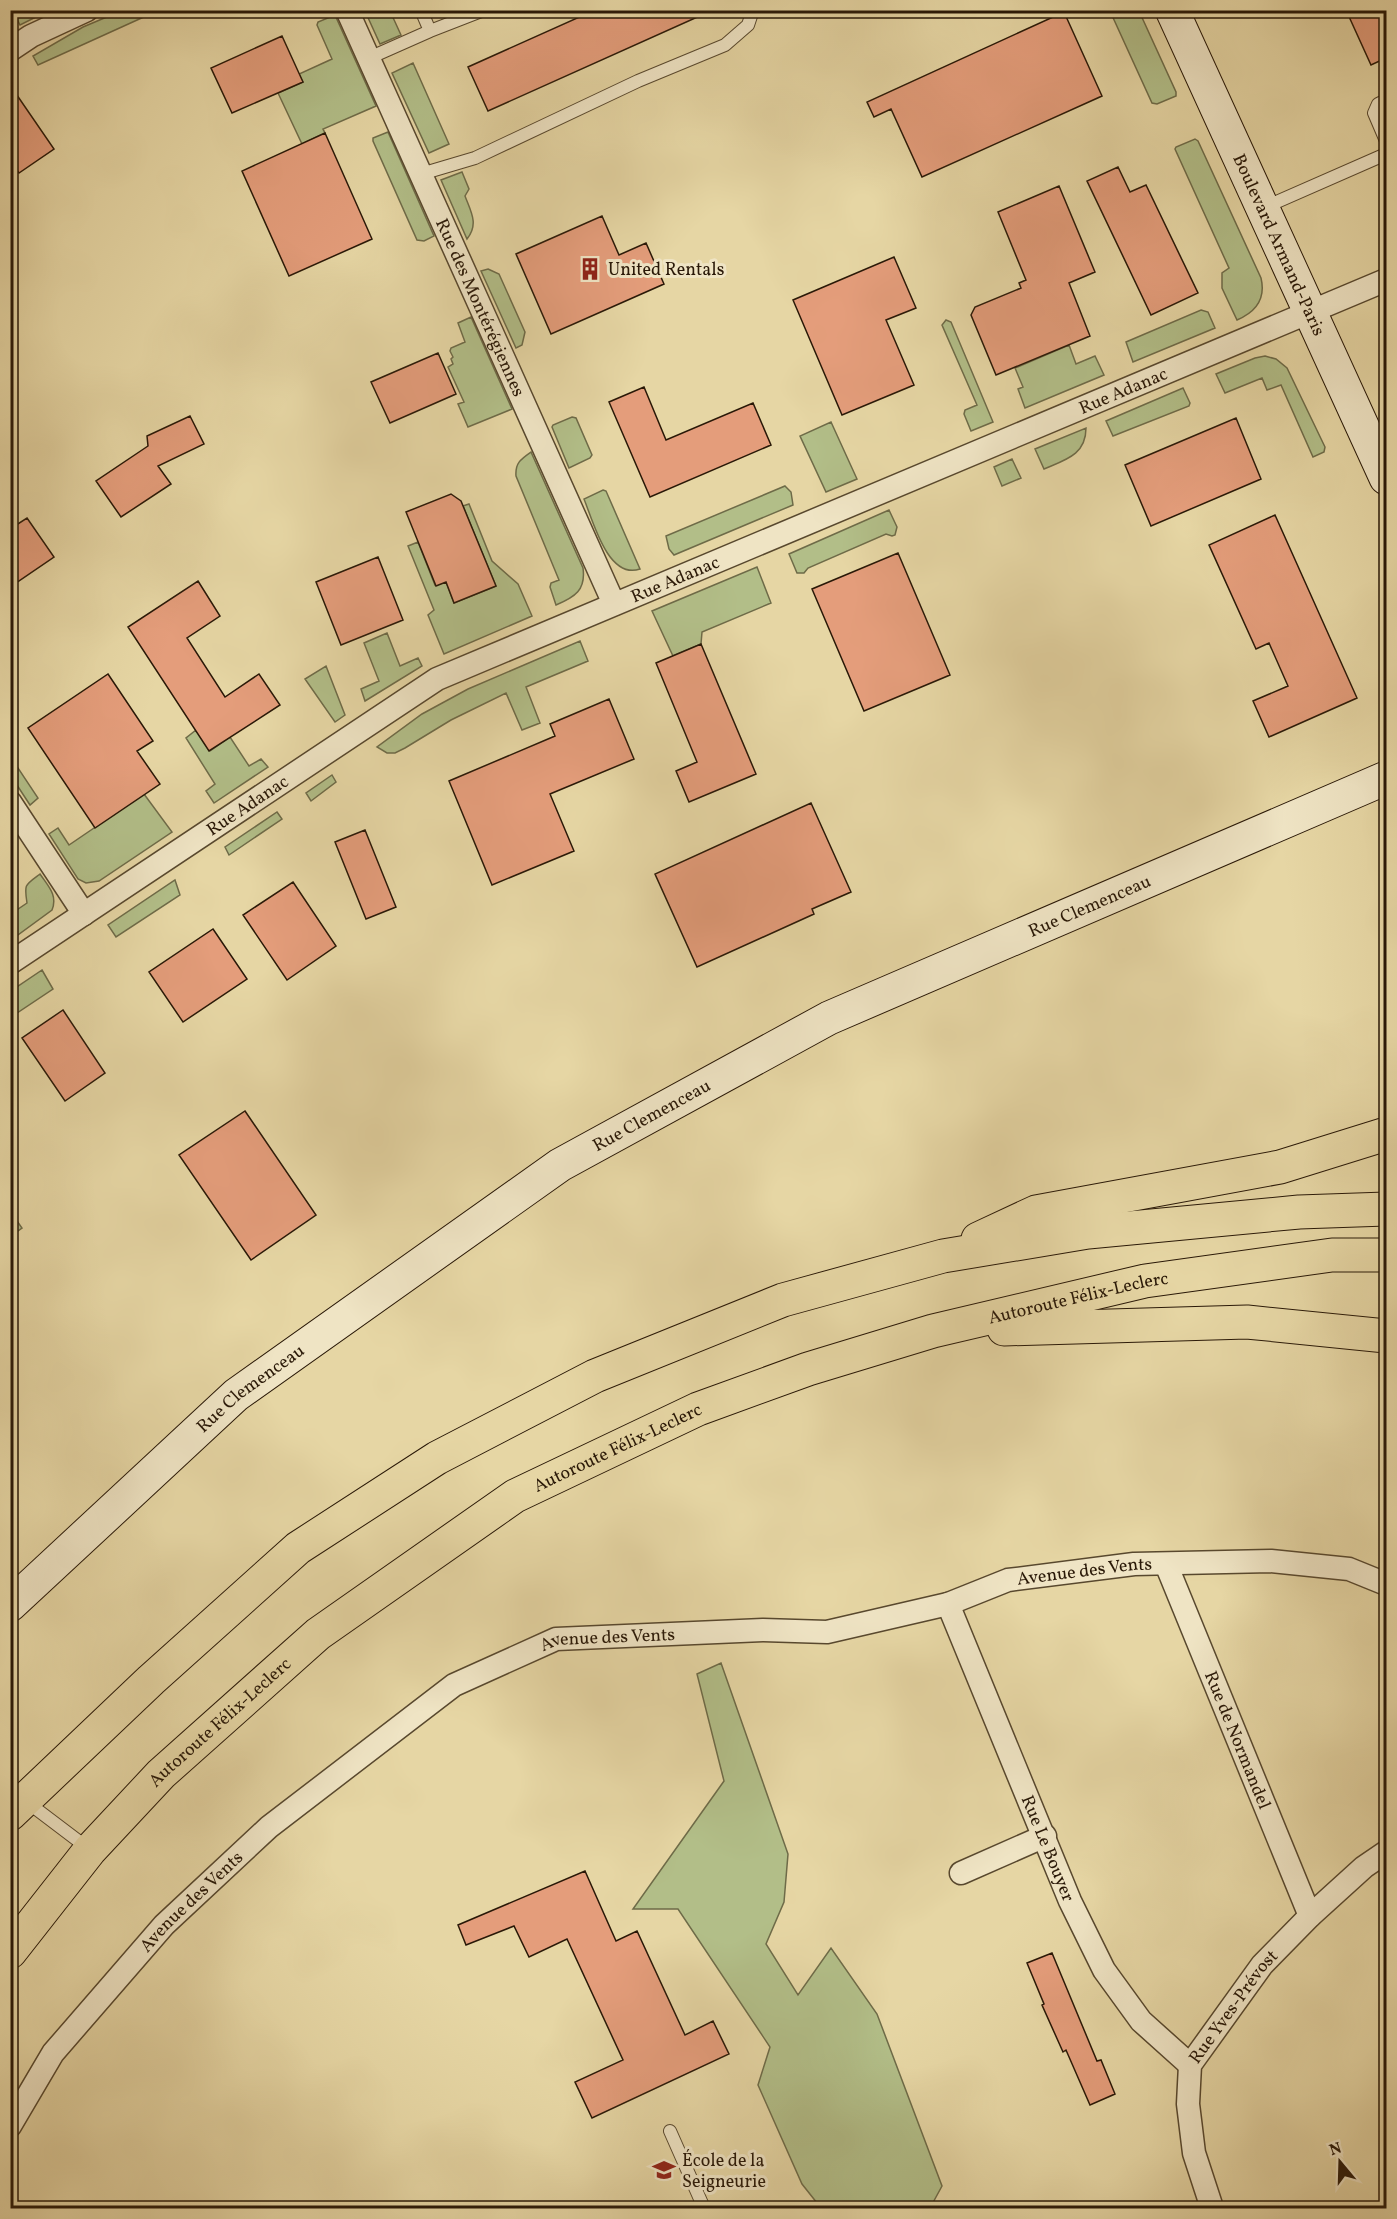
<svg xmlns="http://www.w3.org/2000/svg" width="1397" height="2219" font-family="Vollkorn,serif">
<rect width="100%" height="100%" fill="#e6d6a4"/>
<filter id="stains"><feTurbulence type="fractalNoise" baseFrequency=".00333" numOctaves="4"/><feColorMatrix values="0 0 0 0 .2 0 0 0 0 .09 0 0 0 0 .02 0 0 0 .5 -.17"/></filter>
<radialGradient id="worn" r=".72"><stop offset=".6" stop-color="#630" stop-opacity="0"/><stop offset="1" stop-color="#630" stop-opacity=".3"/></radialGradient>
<path fill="#b2be88" stroke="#6e6b48" stroke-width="1.5" d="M13,11H48L20,25Z
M121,11H157L38,65L33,56L83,27Z
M365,11H390L401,35L380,44Z
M1110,11H1139L1176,92V96L1157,104L1152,103Z
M335,15L376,106L323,129L325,133L302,144L278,93L303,82L299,74L332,59L317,25L318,22Z
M413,63L449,144L429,153L392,73Z
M388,132L434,236L424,241L417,240L373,141V138Z
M1195,139L1198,141L1261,278C1266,299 1256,312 1237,320L1222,288V273L1229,268L1175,149L1176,147Z
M462,172L469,189L465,196C471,212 479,224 467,239L441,180Z
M488,269L499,274L525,332L522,345L516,348L481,271Z
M1201,310L1208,312L1215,328L1133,362L1126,342Z
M471,317L512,409L468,427L458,404L464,402L448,367L453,364L451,359L453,357L450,351L451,348L465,342L458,323Z
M946,320L951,322L993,422L971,431L964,414L965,410L977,405L942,325Z
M1069,345L1076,364L1095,356L1104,375L1025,408L1018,389L1023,387L1015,368Z
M1265,356L1276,359L1287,368L1325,447L1324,452L1313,457L1281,385L1267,390L1262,378L1225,393L1216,374L1255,358Z
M1183,388L1190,403L1189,406L1113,436L1106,421Z
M572,417L576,418L592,455L590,458L569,468L552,427L553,425Z
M831,422L857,479L826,492L800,436Z
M1086,428C1086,455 1065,460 1044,469L1035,449Z
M531,452L583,568C586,590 575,597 556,605L550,587L551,583L559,580L516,476C515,463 521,459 531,452Z
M1012,459L1021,478L1002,486L994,467Z
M785,486L791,492L793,505L674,555L669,549L666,536Z
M603,490L606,491L640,569C608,580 593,521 584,499Z
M469,504L492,561L518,584L532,616L444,654L428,615L434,610L408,546L418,542L435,585L446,582L454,603L496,586L463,506Z
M889,510L897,527L895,535L892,536L886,534L808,568L804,573H797L789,554Z
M757,567L771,603L702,632L701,644L673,656L652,611Z
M387,633L400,666L418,658L422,666L365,701L361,689L379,681L364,643Z
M580,641L588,661L526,687L540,723L522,730L506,693L451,720L405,748L395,753H387L377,747L422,714L468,689Z
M326,666L345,715L335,722L305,679Z
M196,730L210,751L230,737L249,766L261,759L268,767L214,803L206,791L215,784L186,738Z
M10,756L38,798L30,805L11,776Z
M332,775L336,782L311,801L306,793Z
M144,794L172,832L99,881L86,883L78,879L49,834L58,828L69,845Z
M277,812L282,819L229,855L225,847Z
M40,874C48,886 58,895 52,910L11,940V914L27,903C24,884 25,885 40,874Z
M175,880L180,895L116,937L108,925Z
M42,970L53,989L11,1017V991Z
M10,1211L22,1228L11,1236H10Z
M721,1663L788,1854L784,1902L766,1944L798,1995L831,1948L877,2014L942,2186L930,2208H821L802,2184L758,2085L770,2047L678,1909H633L724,1781L697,1674Z"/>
<path fill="#e49d7b" stroke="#291807" stroke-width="1.5" d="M595,10H713L488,111L468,67Z
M1346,10H1386V58L1371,65Z
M1064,12L1102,96L922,177L891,109L874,117L867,102Z
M282,36L303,82L232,113L211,68Z
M10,85L54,149L19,173L10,160Z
M325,133L372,239L289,276L242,171Z
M1118,167L1130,192L1146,185L1198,293L1151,315L1087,181Z
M1059,186L1095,272L1069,283L1090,336L996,375L971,315L975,307L1021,288L1019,283L1026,280L998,212Z
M602,216L619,255L646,243L664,284L551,334L516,254Z
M894,257L916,308L886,320L914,385L842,415L793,300Z
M438,353L456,394L390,423L371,382Z
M644,387L666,440L753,403L771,445L650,497L609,402Z
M190,416L204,444L158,466L171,484L121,517L96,481L148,446L147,436Z
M1236,418L1261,479L1151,526L1125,465Z
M451,494L461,501L496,586L454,603L446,582L436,586L406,512Z
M1275,515L1357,698L1269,737L1253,701L1288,686L1269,643L1256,649L1209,545Z
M27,518L54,557L10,587V529Z
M898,553L950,675L864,711L812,589Z
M378,557L403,620L341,645L316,582Z
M198,581L220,616L187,638L225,697L259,674L280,705L209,751L128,627Z
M701,644L756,774L689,802L676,771L697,762L656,663Z
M108,674L153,741L137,751L160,784L95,828L28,728Z
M609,699L634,759L550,794L574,851L492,885L449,781L555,736L550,724Z
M811,803L851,892L812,909L814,914L697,967L655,874Z
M365,830L396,907L366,919L335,842Z
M293,882L336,946L287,980L243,915Z
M213,929L247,979L183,1022L149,972Z
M63,1010L105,1073L65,1101L22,1038Z
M245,1111L316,1215L251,1260L179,1155Z
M585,1871L616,1941L637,1931L685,2035L713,2021L729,2054L592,2118L575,2082L623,2060L567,1939L529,1957L514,1926L466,1945L458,1925Z
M1052,1953L1097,2061L1101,2060L1115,2094L1090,2105L1066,2050L1063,2052L1042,2005L1044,2004L1027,1963Z"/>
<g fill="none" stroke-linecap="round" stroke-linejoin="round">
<g stroke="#58482e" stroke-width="14">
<path id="lane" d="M430,31L484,10
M369,58L430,31L421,10
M1386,100L1378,104L1374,113L1386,141
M421,174L475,158L638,81L725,45L748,25L753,10
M1263,208L1386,154
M27,1802L89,1849
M670,2131L704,2208"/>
</g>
<g stroke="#58482e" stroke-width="25">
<g id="street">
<path id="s1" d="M347,10L614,604"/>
<path d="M10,50L31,36L87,10"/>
<path d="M10,802L84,914"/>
<path id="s2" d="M10,963L437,679L1386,280"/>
<path id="s3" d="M1166,1564L1310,1916"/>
<path id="s4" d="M948,1604L1070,1901L1104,1970L1141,2021L1190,2065"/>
<path d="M961,1873L1045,1836"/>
<path id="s5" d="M10,2126L53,2053L164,1925L269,1827L454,1685L556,1639L763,1630L827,1632L948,1604L1008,1580L1134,1564L1271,1561L1349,1569L1386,1584"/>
<path id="s6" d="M1212,2208L1194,2153L1188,2104L1190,2065L1262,1965L1310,1916L1364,1867L1386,1852"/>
</g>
</g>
<g stroke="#291807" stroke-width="35">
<g id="secondary">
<path id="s7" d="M1172,10L1386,478"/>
<path id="s8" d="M10,1605L236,1395L560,1165L829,1018L1386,778"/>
</g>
</g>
<g stroke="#291807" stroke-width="35">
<g id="highway">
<path d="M978,1239L1036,1212L1280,1167L1386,1134"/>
<path d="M1004,1329L1247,1322L1386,1336"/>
<path d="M10,1814L151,1680L298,1548L437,1458L595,1376L783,1300L943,1256L1088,1232L1299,1212L1386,1209"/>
<path id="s9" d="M10,1952L90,1850L161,1774L318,1634L515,1496L698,1409L808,1369L933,1331L1145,1281L1332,1255H1386"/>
</g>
</g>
<use href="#lane" stroke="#efe4c4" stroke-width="12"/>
<use href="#street" stroke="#efe4c4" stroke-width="22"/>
<use href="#secondary" stroke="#efe4c4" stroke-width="33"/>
<use href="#highway" stroke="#e6d6a4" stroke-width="33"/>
</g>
<defs>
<g id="building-bare" transform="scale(1.8)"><path d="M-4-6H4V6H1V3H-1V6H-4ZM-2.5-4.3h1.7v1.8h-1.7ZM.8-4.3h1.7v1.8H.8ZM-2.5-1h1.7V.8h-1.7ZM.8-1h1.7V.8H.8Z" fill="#8f2418" stroke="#efe4c4" stroke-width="2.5" paint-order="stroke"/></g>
<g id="school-bare" transform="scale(1.8)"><path d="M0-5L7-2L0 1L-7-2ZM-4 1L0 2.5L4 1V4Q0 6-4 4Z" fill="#8f2418" stroke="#efe4c4" stroke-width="2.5" paint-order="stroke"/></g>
</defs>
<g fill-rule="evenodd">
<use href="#building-bare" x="590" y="269"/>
<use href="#school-bare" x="664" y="2170"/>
</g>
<g text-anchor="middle" stroke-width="6" stroke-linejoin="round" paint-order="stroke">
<g font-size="18" fill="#291807" stroke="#efe4c4">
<text dy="6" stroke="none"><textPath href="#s7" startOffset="258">Boulevard Armand-Paris</textPath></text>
<text dy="6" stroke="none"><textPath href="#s1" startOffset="326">Rue des Montérégiennes</textPath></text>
<text dy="6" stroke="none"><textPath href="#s2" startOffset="1257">Rue Adanac</textPath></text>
<text dy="6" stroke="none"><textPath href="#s2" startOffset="771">Rue Adanac</textPath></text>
<text dy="6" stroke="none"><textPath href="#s2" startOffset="285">Rue Adanac</textPath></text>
<text dy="6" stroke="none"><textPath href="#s8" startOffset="1296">Rue Clemenceau</textPath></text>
<text dy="6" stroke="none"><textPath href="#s8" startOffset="810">Rue Clemenceau</textPath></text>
<text dy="6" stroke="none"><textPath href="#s9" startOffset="1284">Autoroute Félix-Leclerc</textPath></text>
<text dy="6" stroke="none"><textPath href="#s8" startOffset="324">Rue Clemenceau</textPath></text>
<text dy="6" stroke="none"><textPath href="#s9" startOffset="798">Autoroute Félix-Leclerc</textPath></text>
<text dy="6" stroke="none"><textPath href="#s5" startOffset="1280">Avenue des Vents</textPath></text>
<text dy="6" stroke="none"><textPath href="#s5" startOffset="794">Avenue des Vents</textPath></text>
<text dy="6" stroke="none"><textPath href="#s9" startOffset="312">Autoroute Félix-Leclerc</textPath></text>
<text dy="6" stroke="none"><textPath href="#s3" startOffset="190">Rue de Normandel</textPath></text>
<text dy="6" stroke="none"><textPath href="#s4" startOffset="264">Rue Le Bouyer</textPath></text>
<text dy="6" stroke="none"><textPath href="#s5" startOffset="290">Avenue des Vents</textPath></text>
<text dy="6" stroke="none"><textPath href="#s6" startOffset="219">Rue Yves-Prévost</textPath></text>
</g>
<g font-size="18" fill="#291807" stroke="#efe4c4" text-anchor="start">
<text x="608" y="275">United Rentals</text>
<text x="682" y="2166">École de la<tspan x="682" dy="21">Seigneurie</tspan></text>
</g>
</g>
<rect width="1397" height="2219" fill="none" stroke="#e6d6a4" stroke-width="36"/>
<rect x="12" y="12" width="1373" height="2195" fill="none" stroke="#291807" stroke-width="3"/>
<rect x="18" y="18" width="1361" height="2183" fill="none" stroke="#291807" stroke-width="1.5"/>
<g transform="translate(1340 2162) rotate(341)" stroke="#efe4c4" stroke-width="4.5" paint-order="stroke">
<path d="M0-4.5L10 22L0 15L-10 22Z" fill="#291807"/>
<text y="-9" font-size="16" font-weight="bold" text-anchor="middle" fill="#291807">N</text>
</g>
<rect width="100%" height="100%" filter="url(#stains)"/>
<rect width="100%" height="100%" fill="url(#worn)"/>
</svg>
